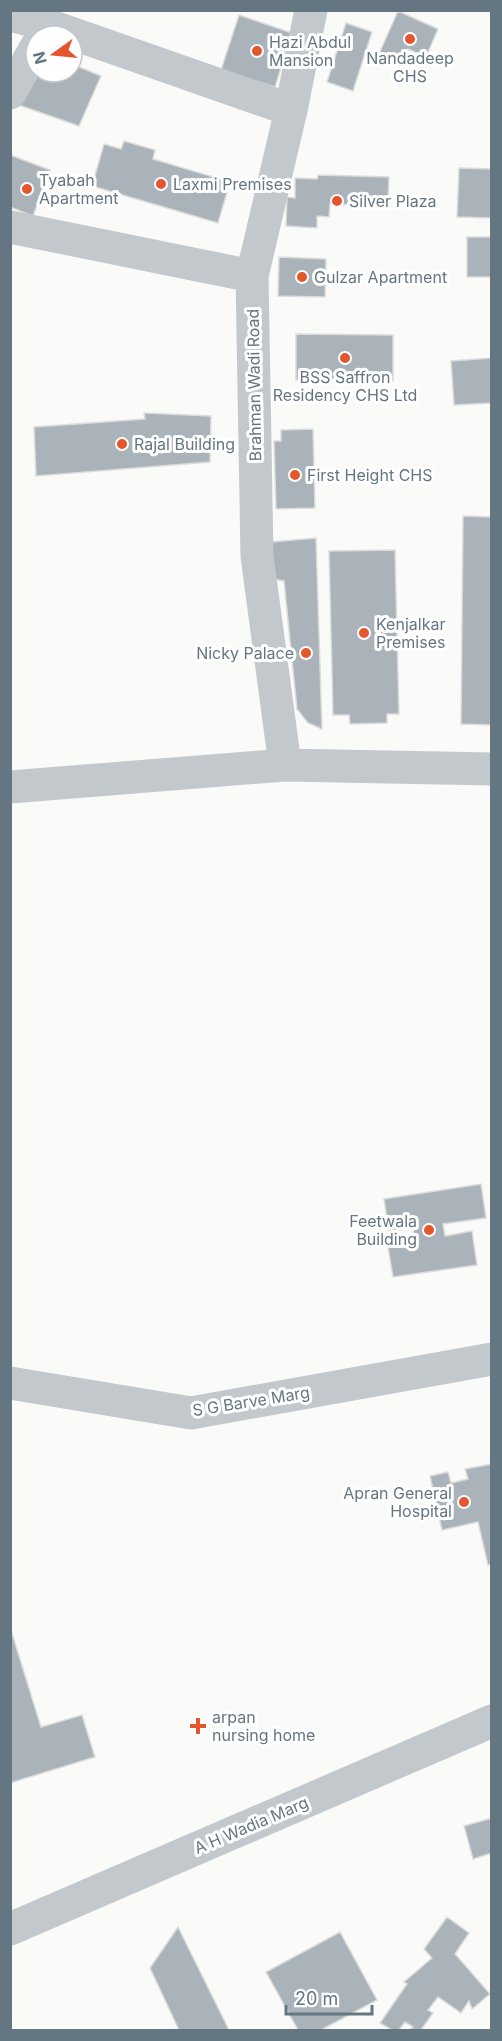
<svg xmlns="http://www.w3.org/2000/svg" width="502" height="2041" font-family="Inter,sans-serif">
<rect width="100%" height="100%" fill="#fafaf8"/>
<path fill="#aab3b9" stroke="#dcdcda" stroke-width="1.5" d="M398,11L438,29L426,57L408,49L400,66L378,56Z
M239,15L292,33L275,87L221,70Z
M346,23L372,32L353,91L327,82Z
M72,64L101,76L79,126L19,105L36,72H72Z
M124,141L155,150L153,159L230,182L218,223L92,186L104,144L121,149Z
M10,155L50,170L33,216L10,207Z
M459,168L492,169V218L457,217Z
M318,175L389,177L388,206L330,204L329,217L317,216V228L286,226L287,197L295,198V178L317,179Z
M467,237H492V277H467Z
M279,257L326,259L325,297L278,296Z
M296,334L393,335V381L296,380Z
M492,358V403L454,405L451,361Z
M144,413L211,416L210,462L36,476L34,427L145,419Z
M313,429L315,508L276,509L274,441H281V430Z
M463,516L492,517V725L461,724Z
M316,538L322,729L308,723L297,709L284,581L273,579L271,542Z
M395,550L399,714H387V723L350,724L349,715H333L329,551Z
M481,1184L486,1218L443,1224L445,1236L472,1231L477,1265L393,1277L387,1241L414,1237L413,1228L389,1232L384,1199Z
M492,1464V1564L488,1565L478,1522L442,1530L430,1476L448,1472L451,1483L468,1479L465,1469Z
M10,1627L41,1727L82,1715L95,1757L10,1783Z
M492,1818V1853L473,1859L464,1826Z
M447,1917L469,1933L455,1954L490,1994L472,2009L469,2001L461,2013L438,1997L428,2010L433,2013L421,2030H410L413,2027L405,2022L399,2030H392L380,2023L407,1984L404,1982L432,1958L424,1949Z
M178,1927L229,2030H179L150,1968Z
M340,1932L377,2000L321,2030H298L266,1972Z"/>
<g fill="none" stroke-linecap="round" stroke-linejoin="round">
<path stroke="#c3c8cc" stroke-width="33" d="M10,15L48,25L291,110
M10,93L36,47
M10,227L252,276
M285,765L257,556L252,276L291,110L311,10
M10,787L285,765L492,769
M10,1383L191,1413L492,1359
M10,1929L492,1721"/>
</g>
<g fill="#e4572e" stroke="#fff" stroke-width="2">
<circle cx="410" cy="39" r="6"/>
<circle cx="257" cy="51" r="6"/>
<circle cx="161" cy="184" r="6"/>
<circle cx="27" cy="189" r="6"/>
<circle cx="337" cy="201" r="6"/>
<circle cx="302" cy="277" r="6"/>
<circle cx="345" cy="358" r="6"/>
<circle cx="122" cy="444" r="6"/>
<circle cx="295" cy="475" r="6"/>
<circle cx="364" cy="633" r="6"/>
<circle cx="306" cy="653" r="6"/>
<circle cx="429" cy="1230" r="6"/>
<circle cx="464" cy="1502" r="6"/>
<path d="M195 1717h6v6h6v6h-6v6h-6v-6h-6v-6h6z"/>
</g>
<g text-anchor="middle" stroke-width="6" stroke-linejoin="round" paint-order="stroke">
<g font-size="16" fill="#657683" stroke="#fff" text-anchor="start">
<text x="269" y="48">Hazi Abdul<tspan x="269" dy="18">Mansion</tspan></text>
<text x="410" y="64" text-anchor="middle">Nandadeep<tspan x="410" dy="18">CHS</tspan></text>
<text x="39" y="186">Tyabah<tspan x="39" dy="18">Apartment</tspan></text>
<text x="173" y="190">Laxmi Premises</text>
<text x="349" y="207">Silver Plaza</text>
<text x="314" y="283">Gulzar Apartment</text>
<text x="345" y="383" text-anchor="middle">BSS Saffron<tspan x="345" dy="18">Residency CHS Ltd</tspan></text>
<text x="134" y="450">Rajal Building</text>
<text x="307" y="481">First Height CHS</text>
<text x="376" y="630">Kenjalkar<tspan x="376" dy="18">Premises</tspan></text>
<text x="294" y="659" text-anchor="end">Nicky Palace</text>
<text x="417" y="1227" text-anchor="end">Feetwala<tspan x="417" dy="18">Building</tspan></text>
<text x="452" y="1499" text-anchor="end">Apran General<tspan x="452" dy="18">Hospital</tspan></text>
<text x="212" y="1723">arpan<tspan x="212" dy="18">nursing home</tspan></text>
</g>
<g font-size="16" fill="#657683" stroke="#fff">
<text transform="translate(254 385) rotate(-91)" y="6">Brahman Wadi Road</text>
<text transform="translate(251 1401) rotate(-9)" y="6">S G Barve Marg</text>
<text transform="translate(251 1825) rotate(-23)" y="6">A H Wadia Marg</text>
</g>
</g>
<rect width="502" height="2041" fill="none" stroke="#657683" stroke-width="24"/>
<g transform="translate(54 54) rotate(255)"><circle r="28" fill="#ffffff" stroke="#c1c8cd" stroke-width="1.5"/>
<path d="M0-4.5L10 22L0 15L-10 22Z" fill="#e4572e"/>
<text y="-9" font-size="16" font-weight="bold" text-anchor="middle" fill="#657683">N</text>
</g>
<path d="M286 2005v9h86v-9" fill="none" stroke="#657683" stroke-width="3"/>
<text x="295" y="2005" font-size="18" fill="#657683" stroke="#ffffff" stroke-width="4.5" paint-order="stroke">20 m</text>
</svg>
